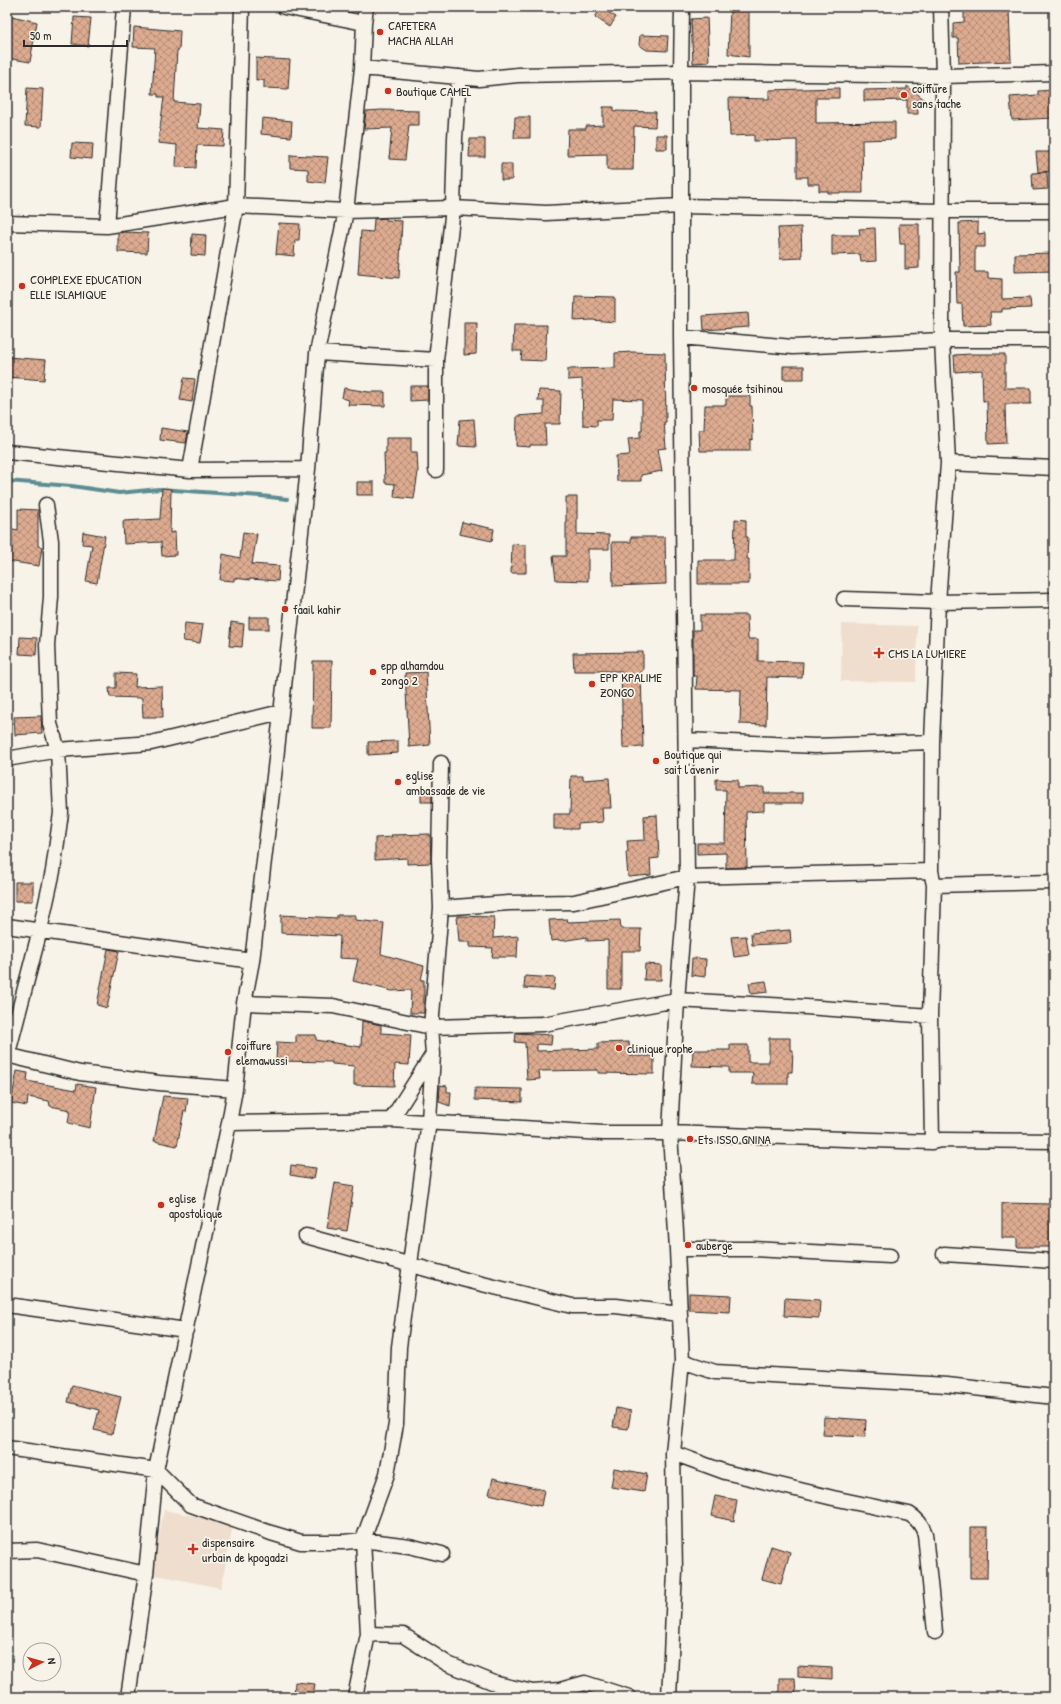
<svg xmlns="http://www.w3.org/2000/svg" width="1061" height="1704" font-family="'Patrick Hand',sans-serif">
<defs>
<pattern id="building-cross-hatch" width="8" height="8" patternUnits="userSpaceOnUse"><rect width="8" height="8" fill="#ddab90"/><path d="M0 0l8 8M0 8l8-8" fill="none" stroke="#b38b76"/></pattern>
</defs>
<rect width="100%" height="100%" fill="#f7f3e8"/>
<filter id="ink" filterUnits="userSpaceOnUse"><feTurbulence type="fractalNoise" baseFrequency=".025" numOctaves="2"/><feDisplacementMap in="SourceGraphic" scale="8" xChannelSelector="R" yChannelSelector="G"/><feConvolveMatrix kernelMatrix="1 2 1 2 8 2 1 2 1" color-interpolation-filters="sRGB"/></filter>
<g filter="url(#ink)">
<path fill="#efddce" d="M842,624L917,626L916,682L841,681Z
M164,1510L233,1524L221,1588L152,1574Z"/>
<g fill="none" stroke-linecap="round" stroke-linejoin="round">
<path stroke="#5d8d93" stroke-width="4" d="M7,481L72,486L119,493L159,489L261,496L287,499"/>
</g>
<path fill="url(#building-cross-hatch)" stroke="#2b2b2b" d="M601,8L616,17L610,27L595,17Z
M996,9V10H1009L1011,61L959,63L958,38H953V23L964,22V10Z
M730,10L749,11V57L728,54Z
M12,16L37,22L30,62L7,58V42Z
M74,17L91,18L88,46L72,44Z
M707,18L709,62L693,63L691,19Z
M134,27L180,31L179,50H177L174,102L200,104L198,128L224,130L223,146L197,145L196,168L176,167L177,145L158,143L164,97H158V94H152L155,48L133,47Z
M640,35L668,36L667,51L647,50L639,45Z
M256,58L290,60L288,89L264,88V80L256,81Z
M907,86L925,100H917L918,114H907V100L864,101V90L907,89Z
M27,88L43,89L41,127L25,126Z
M839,88V98H816V123L895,122V139L862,140L863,193H828V191H819V184H808V177H797V140L754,141V135L730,136L729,98L769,99V90Z
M1054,90V118L1012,120L1010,97L1038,95V91Z
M603,107H614V111L656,112L655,127L634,126L633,170H607V154L567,155L568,129H586V126L603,125Z
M382,110L419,111V125H409L405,160L389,159L392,128L364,129L366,111Z
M515,117H530V138H514Z
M262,118L292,121L291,137L261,134Z
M656,135H667V149H656Z
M470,139H485V157H469Z
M72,143L93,144L92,159L71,157Z
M1036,152H1054V171L1038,172Z
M290,155L328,157L325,183L308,181V169L290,168Z
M501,164H512V180H501Z
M1047,172L1048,189L1033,190L1032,173Z
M386,218V220L402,221L399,278L358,274L361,231L373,232L374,219Z
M978,222V234L985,233V247H975V272H988V278L1002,279V299L1030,298L1031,308L1002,309V312H990L991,325L963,326L962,304H957L956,272H960L959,223Z
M279,223L300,224L299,240H295L294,256L276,254Z
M899,224H919V268L905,269V244H900Z
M801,227L802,258L780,259L778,228Z
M875,228L876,261L861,262L860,254L832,255V235H860L859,229Z
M124,232L148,233L147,253L118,252V233Z
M192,234L206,235L205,256L191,255Z
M1054,253V271L1015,272V254Z
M575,296L615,297V322L592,320L574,321Z
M748,313L749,327L704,330L703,316Z
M464,323H477L476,354L464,355Z
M514,325H547L545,361L521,360L522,351H513Z
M633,352L665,353L666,422H664L666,448L658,449L662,471L641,475V481H617L616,456L630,455L628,439L640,438V431H642V400L613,399L612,420H597V426L583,425L582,379L568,380V369L615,368V353Z
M971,354H1005V388H1031V404H1005L1006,443L988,444L987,401H983L982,370L955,372L954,355Z
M7,357L46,360L44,380L7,377Z
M783,366H804V379H783Z
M184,378L195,379L192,402L180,400Z
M410,386H428V400L410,401Z
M344,388L369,392H385V406L348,405L349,400L342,398Z
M539,390L561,391L560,424H545L546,445H530V447L516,446L517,416L544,414V401H538Z
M726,396H750V406H752L753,439L750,440V451H700L699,430H704L705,405H726Z
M474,419L476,447L458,446L460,420Z
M161,428L188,432L186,443L160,440Z
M386,438H411V452H417L418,472L414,499L394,497L395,484L385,483L384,453H386Z
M357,482H374V495H357Z
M162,488L171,489L170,533L175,532L176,555L162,556L161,542L124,544L123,521L160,519Z
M566,497H577V534L609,535V549H588V581L556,580L553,556H566Z
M18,509L38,510V546L42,547L39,566L7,561L8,528L18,530Z
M735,519L746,520V537H748L747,559H749V584H698V560H734Z
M462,522L494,529L492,541L459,534Z
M83,532L105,536L97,583L86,581L92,545L82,544Z
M243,532L257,534L252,564L279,566L278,581L250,579V580L234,578V581L220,580L223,554L240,558Z
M631,537H665L666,584L613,586L612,542H631Z
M512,544L526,545V573H511Z
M700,615H747L748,639H758V661L803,662L802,678L767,677L766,725L740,724L741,690L696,689L697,676H693V630H700Z
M249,617H269V629H249Z
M231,622L244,624L242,647L229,646Z
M185,623L203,625L200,643L183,641Z
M20,637L37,638L36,655L19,654Z
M643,652V670L641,671L643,747L623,748L621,671H574L573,653Z
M313,661H332L331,728H312Z
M426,672L430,745L409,747L405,673Z
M116,673L136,674L135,687L162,686L163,717H143L142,698L110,697L109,688H116Z
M41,716L42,733L15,735L14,717Z
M398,741V753L368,755V742Z
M571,776H583V780L609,778L611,808H602L603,822L578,824V829H554V814H570Z
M716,779L738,780V788L764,787V793H803V803H764V811L746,812L747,867L726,868V853L697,854V843H725L726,790H716Z
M421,789H432V802H421Z
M657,815L659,858L650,859L651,875L628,877L626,852H628L627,841L645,840L644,816Z
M430,834L431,863L407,864V858L375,860V838L392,837L391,835Z
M15,882H33V901H15Z
M281,915L337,918V915H355V920L384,923L381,954L424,966L421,980H424V1013H410L411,990L392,991L353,981L358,959L339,958L340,936L281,933Z
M457,916L494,917L493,938L518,936L517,957H492L493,948L470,947V942H459Z
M567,919L568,922L620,920L621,929H641L640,951H621V989H608V940L587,941V937L561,941L560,940L551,941L549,920Z
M790,930L791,943L752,945L751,933Z
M746,936L749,955L734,957L731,937Z
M108,949L119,951L107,1008L97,1005Z
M692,958L706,959L705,977L691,975Z
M645,964L661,965V980H644Z
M525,976L555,978L554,990L524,988Z
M766,981L768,992L751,994L749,983Z
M362,1021L381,1025V1033L411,1035L409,1065L395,1064L394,1086L354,1085V1066L332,1064V1062L276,1061L277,1042L296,1043V1035H316V1040L361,1047Z
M516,1033L552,1035L551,1045L537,1044V1051L598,1049V1043L629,1042L630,1056H654V1074L598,1073V1070L539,1071L540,1079L527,1080L525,1043L515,1042Z
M769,1038H790V1050H793L792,1072H788V1084H752L753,1073H729V1067L692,1066L693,1050H730V1045H748V1062H769Z
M17,1071L28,1073L27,1081L76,1090L77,1084L96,1087L90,1128L68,1123L70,1110L50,1106L49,1101L28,1097L27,1106L11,1103Z
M440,1085L447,1086V1092H451L450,1106L439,1102Z
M475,1088L522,1089V1102L475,1100Z
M163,1096L188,1098L186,1112L184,1111L177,1146L154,1141Z
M291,1165L316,1168L314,1179L290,1175Z
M335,1183L354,1186L347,1231L327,1228Z
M1002,1203L1051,1204L1050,1247H1017V1238H1002Z
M689,1293L731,1295L730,1312L689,1310Z
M785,1298L820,1300L819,1318L784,1316Z
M72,1385L121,1397L112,1434L94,1430L99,1410L68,1402Z
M616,1408L631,1411L628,1429L613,1427Z
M824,1417L866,1420L865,1437L823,1435Z
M614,1468L647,1474L644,1492L611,1487Z
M493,1478L544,1490L541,1506L489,1494Z
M715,1496L737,1500L734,1521L711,1516Z
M970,1527H988L987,1578H970Z
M771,1546L790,1552L781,1584L762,1579Z
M798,1666L832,1668V1679L798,1677Z
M779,1678H795L796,1697H779Z
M295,1682L315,1684L313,1697H294Z"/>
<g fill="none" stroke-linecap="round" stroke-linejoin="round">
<g stroke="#2b2b2b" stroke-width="17">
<path id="minor" d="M284,7L364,23
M362,68L479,79L518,75L681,72L943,76L1054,73
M7,223L107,226L236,206L346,211L453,208L546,213L681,206L942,211H1054
M107,226L124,7
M681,337L793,347L942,340H1054
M317,353L436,360
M7,452L190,470L308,469
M948,463L1054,468
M190,470L236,206L242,7
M436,470V360L453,208L455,138L459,77
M844,599L938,602L1054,600
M686,740L815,746L932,742
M7,759L58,750L151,743L281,712
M934,885L1054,882
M441,908L509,903L574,902L687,877L931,871
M7,926L252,961
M244,1003L333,1006L431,1027L543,1024L677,1000L806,1007L930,1016
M7,1055L80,1073L159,1083L235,1089
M7,1057L40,930L53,871L61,813L58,750L50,724L47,645L51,597V541L46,505
M391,1120L433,1054
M229,1123L391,1120L603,1133H670L932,1142L941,1140L1054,1141
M932,1142L930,1016L934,885L931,871L932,742L938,602L948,463L942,340L943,76L941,7
M306,1236L466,1280L572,1306H616L679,1314
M677,1249H753L890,1256
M944,1254L1054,1261
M7,1305L186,1330
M682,1361L715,1372L947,1385L1054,1397
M7,1448L156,1470L191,1505L271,1533L301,1542H344L363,1540L409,1546L442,1554
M673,1453L725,1472L833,1498L909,1514C918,1519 922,1525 925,1534L935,1632
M7,1551L37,1550L146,1574
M368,1634L403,1635L448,1664L497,1684L533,1692L560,1690L585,1683L629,1697
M128,1697L146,1574L156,1470L229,1123L235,1089L244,1003L252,961L275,768L308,469L317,353L346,211L362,68L364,23L366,7
M355,1697L368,1634L363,1540L387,1474L396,1424L399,1347L429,1121L433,1054L431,1027L441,908L439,859L441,763
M669,1697L675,1571L673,1453L682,1361L677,1249L670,1133L677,1000L687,877L681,337V72L682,7"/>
</g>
<use href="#minor" stroke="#f7f3e8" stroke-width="14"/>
</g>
</g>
<g fill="#c8321e" stroke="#f7f3e8" stroke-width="1.5">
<circle cx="380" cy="32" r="4"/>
<circle cx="388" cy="91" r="4"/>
<circle cx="904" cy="95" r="4"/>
<circle cx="22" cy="286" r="4"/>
<circle cx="694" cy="388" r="4"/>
<circle cx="285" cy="609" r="4"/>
<path d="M877 647h4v4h4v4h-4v4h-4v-4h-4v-4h4z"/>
<circle cx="373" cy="672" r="4"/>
<circle cx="592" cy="684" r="4"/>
<circle cx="656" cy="761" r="4"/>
<circle cx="398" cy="782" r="4"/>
<circle cx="619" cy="1048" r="4"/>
<circle cx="228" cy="1052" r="4"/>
<circle cx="690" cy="1139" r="4"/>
<circle cx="161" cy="1205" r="4"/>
<circle cx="688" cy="1245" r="4"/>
<path d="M191 1543h4v4h4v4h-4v4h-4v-4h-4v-4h4z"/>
</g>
<g text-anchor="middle" stroke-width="3.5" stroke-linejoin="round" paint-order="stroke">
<g font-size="13" fill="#2b2b2b" stroke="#f7f3e8" text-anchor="start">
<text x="388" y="30">CAFETERA<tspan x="388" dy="15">MACHA ALLAH</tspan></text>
<text x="912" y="93">coiffure<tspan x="912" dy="15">sans tache</tspan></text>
<text x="396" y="96">Boutique CAMEL</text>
<text x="30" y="284">COMPLEXE EDUCATION<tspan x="30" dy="15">ELLE ISLAMIQUE</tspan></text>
<text x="702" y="393">mosquée tsihinou</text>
<text x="293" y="614">faail kahir</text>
<text x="888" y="658">CMS LA LUMIERE</text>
<text x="381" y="670">epp alhamdou<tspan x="381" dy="15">zongo 2</tspan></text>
<text x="600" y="682">EPP KPALIME<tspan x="600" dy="15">ZONGO</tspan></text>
<text x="664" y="759">Boutique qui<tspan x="664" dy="15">sait l'avenir</tspan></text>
<text x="406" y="780">eglise<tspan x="406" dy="15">ambassade de vie</tspan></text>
<text x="236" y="1050">coiffure<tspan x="236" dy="15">elemawussi</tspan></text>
<text x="627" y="1053">clinique rophe</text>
<text x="698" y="1144">Ets ISSO GNINA</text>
<text x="169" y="1203">eglise<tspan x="169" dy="15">apostolique</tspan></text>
<text x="696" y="1250">auberge</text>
<text x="202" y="1547">dispensaire<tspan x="202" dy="15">urbain de kpogadzi</tspan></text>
</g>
</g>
<rect width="1061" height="1704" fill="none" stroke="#f7f3e8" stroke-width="24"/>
<rect x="12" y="12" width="1037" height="1680" fill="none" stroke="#2b2b2b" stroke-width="1.5" filter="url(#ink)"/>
<g transform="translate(42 1662) rotate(84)"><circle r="19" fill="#f7f3e8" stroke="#a5a39c"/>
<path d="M0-3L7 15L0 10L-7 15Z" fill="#c8321e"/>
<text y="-6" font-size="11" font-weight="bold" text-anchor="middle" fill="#2b2b2b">N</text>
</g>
<path d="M24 40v6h103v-6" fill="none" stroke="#2b2b2b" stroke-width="2"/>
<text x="30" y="40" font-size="12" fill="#2b2b2b" stroke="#f7f3e8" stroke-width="3" paint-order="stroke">50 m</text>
</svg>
